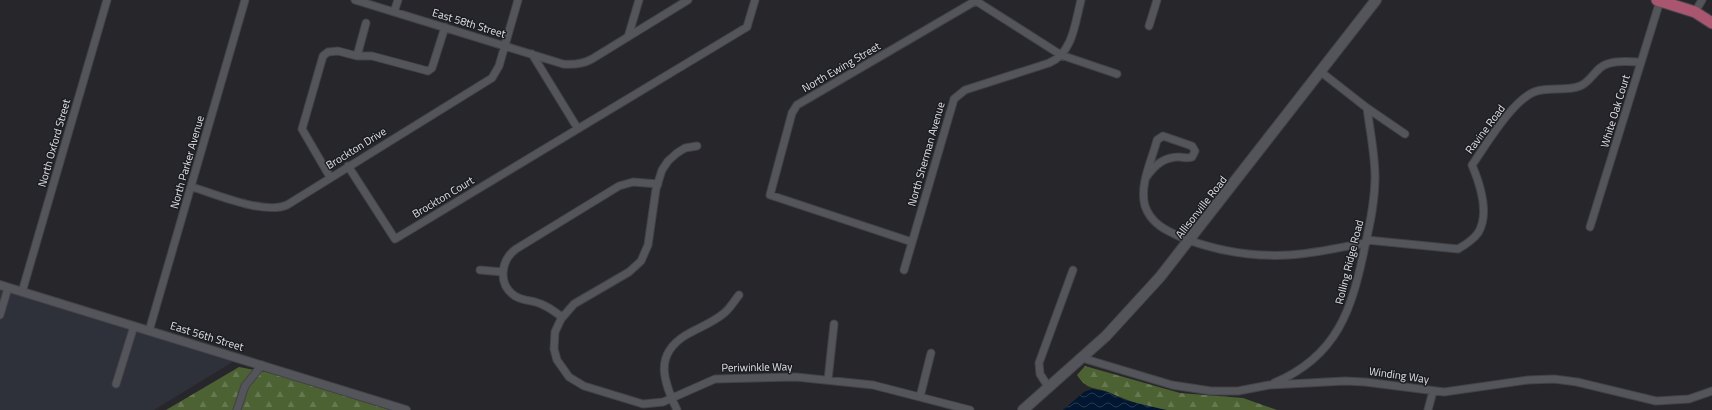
<svg xmlns="http://www.w3.org/2000/svg" width="1712" height="410" font-family="'Titillium Web',sans-serif">
<defs>
<pattern id="forest-firs" width="22" height="20" patternUnits="userSpaceOnUse"><rect width="22" height="20" fill="#4c6233"/><path d="M5 1l3.5 6h-7zM16 11l3.5 6h-7z" fill="#667851"/></pattern>
<pattern id="water-waves" width="16" height="10" patternUnits="userSpaceOnUse"><rect width="16" height="10" fill="#011630"/><path d="M0 5q4-4 8 0t8 0" fill="none" stroke="#26384e"/></pattern>
</defs>
<rect width="100%" height="100%" fill="#26262b"/>
<path fill="#2e303a" d="M0,289L236,360L154,410H0Z"/>
<path fill="url(#forest-firs)" d="M1085,366L1180,393L1243,398L1277,410C1241,410 1204,410 1168,410C1148,409 1128,400 1110,393C1094,386 1087,391 1077,375Z
M239,367L271,373L390,410H166Z"/>
<path fill="url(#water-waves)" d="M1092,389L1108,392L1124,400L1166,410H1063L1084,392Z"/>
<g fill="none" stroke-linecap="round" stroke-linejoin="round">
<g stroke="#424247" stroke-width="9">
<path id="minor" d="M355,0L563,64C574,65 583,64 592,59L688,0
M976,1L1061,55L1117,74
M394,12L398,0
M1695,12L1702,0
M1149,26L1157,0
M628,37L639,0
M532,54L578,129
M357,56L366,23
M1321,72L1367,108L1405,134
M697,146L685,148L677,153L668,161L662,170L656,189L648,245L641,261L629,272L574,304L561,319L555,332L554,349L557,360L569,377L584,386L643,404L663,402L715,379L796,377L873,385L970,410
M348,166L395,239L747,27L755,0
M1147,176C1155,165 1164,157 1179,157C1184,157 1187,159 1192,157L1195,151L1192,146L1163,136L1157,140C1152,160 1139,185 1145,206C1151,224 1167,231 1183,238C1217,251 1252,257 1288,255C1314,254 1340,247 1366,243
M330,177L302,129L323,56L328,52L338,51L357,56H372L428,71L432,68L445,27
M192,187C216,194 264,215 287,205L492,78L499,66L518,0
M1590,227L1660,1
M1367,240L1458,249C1465,245 1473,240 1478,233C1490,214 1480,184 1472,165C1486,145 1512,101 1534,92C1549,86 1565,92 1580,86C1588,83 1593,74 1600,68C1611,59 1628,62 1641,62
M912,242L770,195L792,113L797,105L977,0
M480,270L503,272
M904,270L954,99L965,90L1049,63C1073,53 1075,23 1081,0
M22,292L107,0
M0,315L8,288
M562,317C555,312 549,307 541,304C532,300 523,301 515,296C497,284 501,260 516,249L619,186L633,182L658,184
M149,331L245,0
M1082,358L1172,385L1211,391H1238L1269,385L1345,381L1365,382L1444,392L1528,380L1554,379L1577,382L1656,401L1689,399L1712,391
M828,380L834,324
M1274,383C1338,356 1352,309 1365,246C1370,224 1375,201 1375,177C1375,154 1370,131 1367,108
M116,384L134,326
M1049,388L1040,374L1039,363L1073,270
M920,397L931,353
M237,410L245,386L262,365
M677,410C664,382 653,355 686,335C698,328 712,323 723,314C730,309 734,301 739,295
M1428,410L1433,391"/>
</g>
<g stroke="#424247" stroke-width="10">
<path id="tertiary" d="M0,285L406,410"/>
</g>
<g stroke="#424247" stroke-width="12">
<path id="secondary" d="M1023,410L1106,336L1160,277L1376,0"/>
</g>
<g stroke="#424247" stroke-width="13">
<path id="primary" d="M1657,0L1695,12L1712,23"/>
</g>
<use href="#minor" stroke="#54555b" stroke-width="7"/>
<use href="#tertiary" stroke="#54555b" stroke-width="8"/>
<use href="#secondary" stroke="#54555b" stroke-width="10"/>
<use href="#primary" stroke="#aa5670" stroke-width="11"/>
</g>
<g text-anchor="middle" stroke-width="3" stroke-linejoin="round" paint-order="stroke">
<g font-size="11" fill="#e3e3e7" stroke="#1c1d22">
<text transform="translate(469 23) rotate(17)" y="4">East 58th Street</text>
<text transform="translate(841 67) rotate(-30)" y="4">North Ewing Street</text>
<text transform="translate(1615 111) rotate(-73)" y="4">White Oak Court</text>
<text transform="translate(1485 129) rotate(-53)" y="4">Ravine Road</text>
<text transform="translate(54 143) rotate(-74)" y="4">North Oxford Street</text>
<text transform="translate(356 148) rotate(-32)" y="4">Brockton Drive</text>
<text transform="translate(926 154) rotate(-74)" y="4">North Sherman Avenue</text>
<text transform="translate(187 162) rotate(-74)" y="4">North Parker Avenue</text>
<text transform="translate(443 197) rotate(-31)" y="4">Brockton Court</text>
<text transform="translate(1201 207) rotate(-52)" y="4">Allisonville Road</text>
<text transform="translate(1349 262) rotate(-76)" y="4">Rolling Ridge Road</text>
<text transform="translate(207 336) rotate(17)" y="4">East 56th Street</text>
<text transform="translate(757 367) rotate(-1)" y="4">Periwinkle Way</text>
<text transform="translate(1399 375) rotate(8)" y="4">Winding Way</text>
</g>
</g>
</svg>
